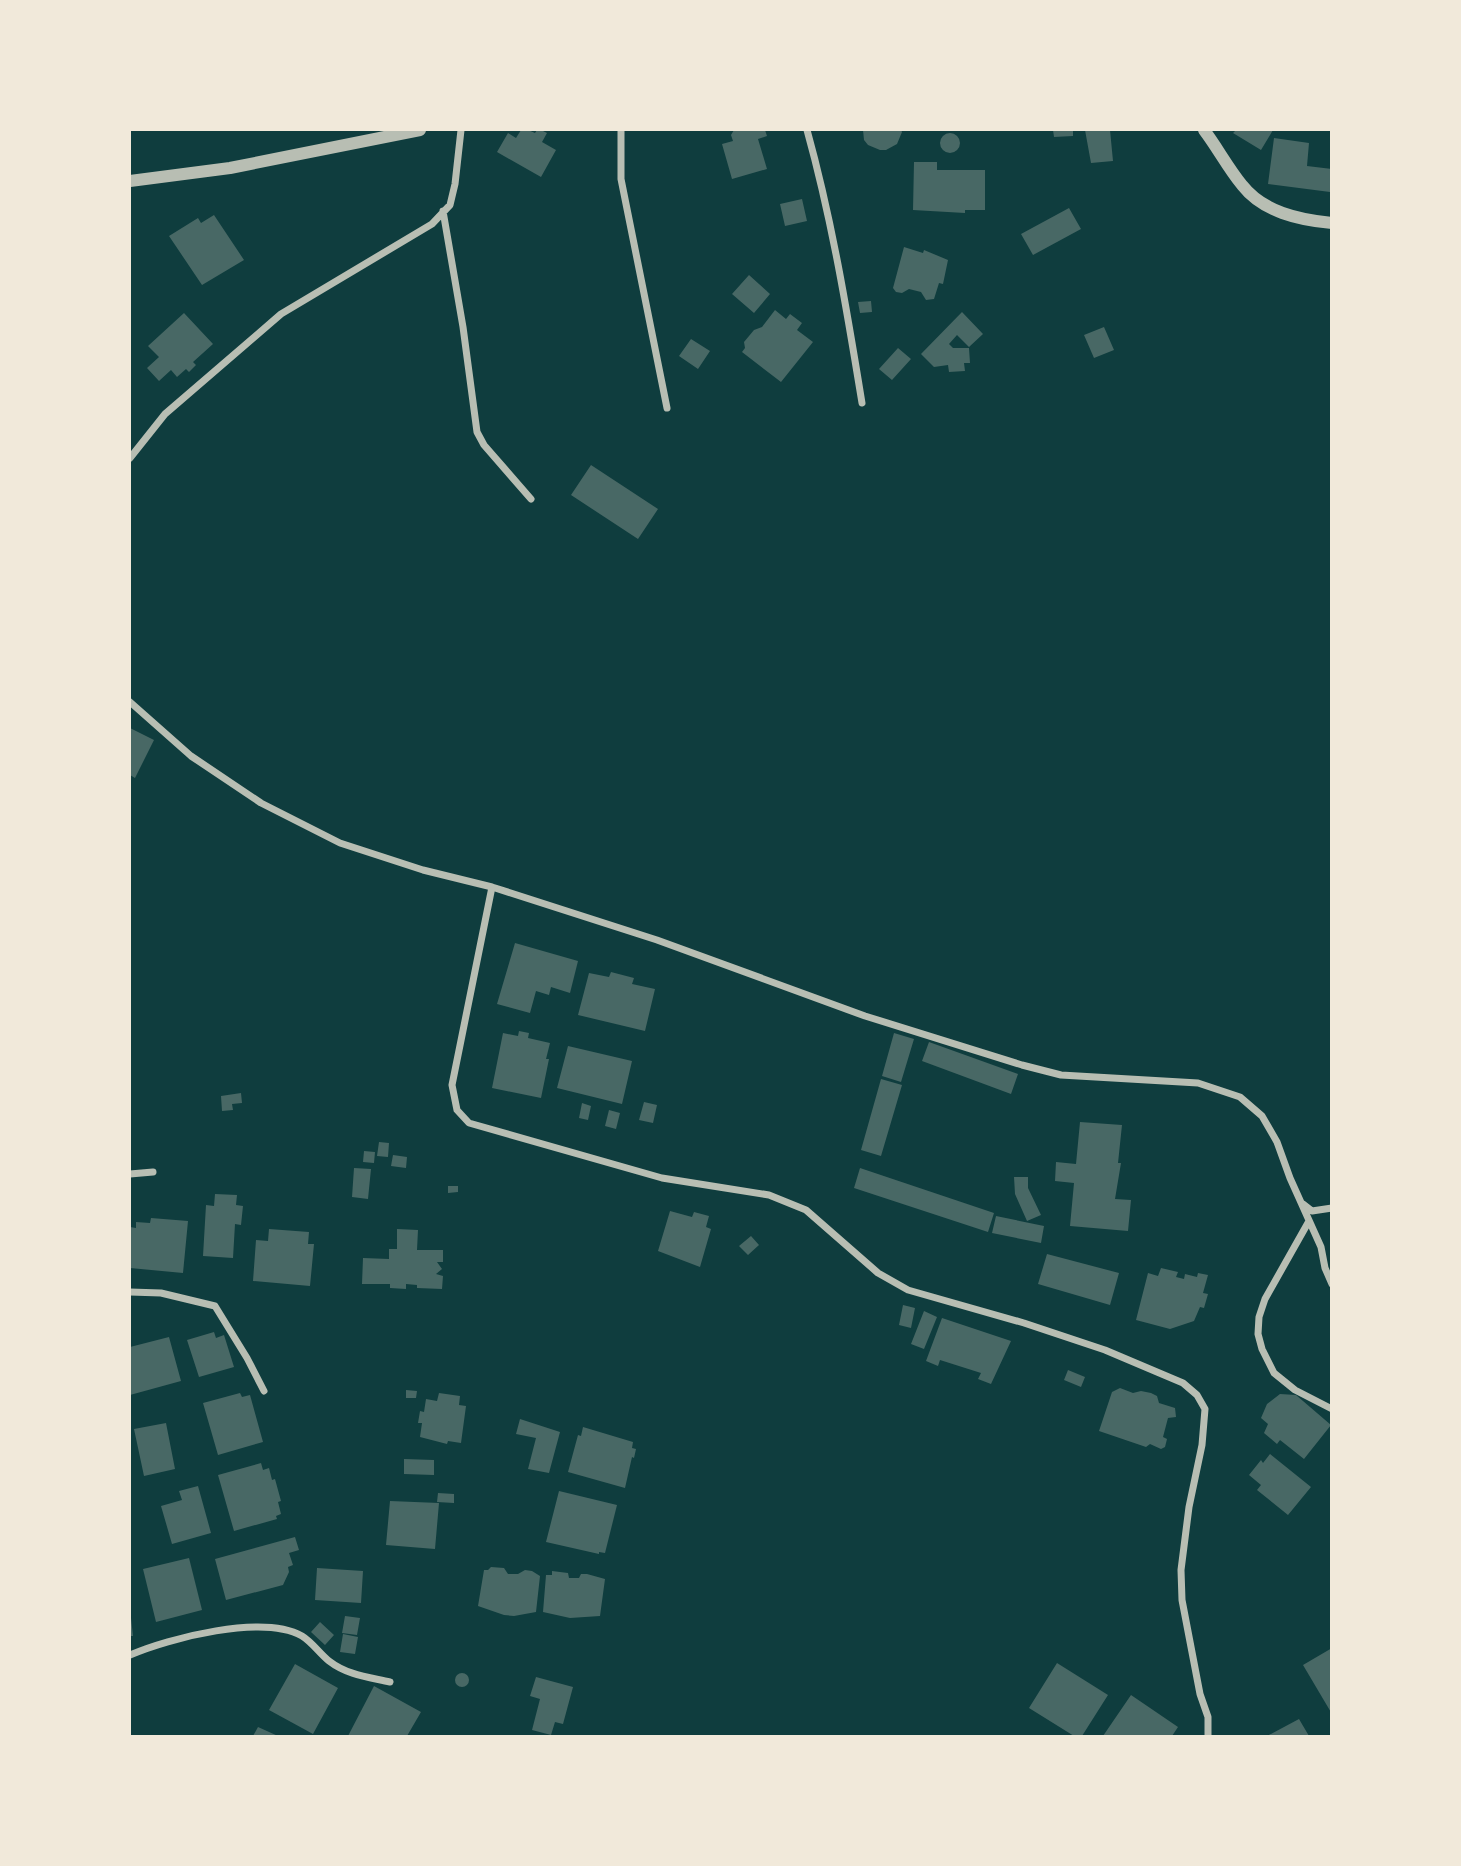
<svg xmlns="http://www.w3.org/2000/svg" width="1461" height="1866" font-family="Karla,sans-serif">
<rect width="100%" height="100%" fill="#0f3d3e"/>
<path fill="#486865" d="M521,130H528L535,133L537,130H541L547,133L542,142L556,150L541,177L497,152L508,133L516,138Z
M734,130H765L767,136L758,139L767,169L732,179L722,144L733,141L731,135Z
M863,130H901L902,132L897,144L886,150H880L868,145L864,140Z
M1053,130H1073V136L1054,137Z
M1085,130H1110L1113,161L1091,163Z
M1236,130H1273L1261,150L1233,133Z
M940 143a10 10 0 1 1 20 0a10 10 0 1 1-20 0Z
M1274,138L1309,143L1307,166L1332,169L1330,192L1268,184Z
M914,162H937V170H985V210H965V213L913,210Z
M802,199L807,221L785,226L780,204Z
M1069,208L1081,229L1033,255L1021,234Z
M214,215L244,260L202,285L169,236L198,218L201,223Z
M904,247L923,253L924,250L948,260L943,284L939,283L934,299L926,300L921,292L909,289L902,293L896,292L893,288Z
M749,275L770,294L754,313L732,294Z
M871,301L872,312L860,313L858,302Z
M775,310L786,319L790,314L802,323L797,330L813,342L781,382L742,352L745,348L744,342L754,330L762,327Z
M962,312L983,334L969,347L957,335L949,344L953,348H969L970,363H964L965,371L949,372L948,365L934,367L921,354Z
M184,313L213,344L193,362L196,365L189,372L186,369L177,377L171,370L159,381L147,368L159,357L148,346Z
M1104,327L1114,350L1094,358L1084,335Z
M691,339L710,351L698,369L679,356Z
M898,348L911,359L892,380L879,369Z
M591,465L658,509L638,539L571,495Z
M130,728L154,740L135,778L130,775Z
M515,943L578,961L570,993L551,987L549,995L536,991L530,1013L497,1004Z
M611,972L634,978L632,984L655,989L645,1031L578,1015L589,973L609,977Z
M519,1031L529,1033L528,1038L550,1043L546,1059H549L541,1098L492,1088L503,1033L518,1036Z
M894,1033L914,1039L901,1082L882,1076Z
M929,1042L1018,1074L1011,1094L922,1061Z
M568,1046L632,1061L622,1104L557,1088Z
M881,1079L902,1085L881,1156L861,1150Z
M241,1093L242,1103L232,1104L233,1110L222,1111L221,1096Z
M644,1102L657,1105L653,1123L639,1120Z
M582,1103L591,1106L588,1120L579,1118Z
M609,1110L620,1113L616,1129L605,1126Z
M1080,1122L1122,1125L1118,1163H1121L1115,1199L1131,1200L1128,1231L1070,1226L1074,1183L1055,1181L1056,1162L1076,1164Z
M379,1142L389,1143L388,1157L377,1156Z
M364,1151L375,1152L374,1163L363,1162Z
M393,1155L407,1157L406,1168L391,1166Z
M354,1168L371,1169L368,1199L352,1197Z
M860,1168L994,1213L988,1232L854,1188Z
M1014,1177H1028V1188L1041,1215L1027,1221L1015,1194Z
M448,1186H458V1192L448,1193Z
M215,1194L237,1195L236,1205L243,1206L241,1225L235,1224L233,1258L203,1256L206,1205L214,1206Z
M670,1211L692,1217L694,1212L709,1216L706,1227L711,1229L700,1267L658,1251Z
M996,1216L1044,1226L1041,1243L992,1233Z
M151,1218L188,1221L183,1273L130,1268V1227L136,1228V1222L150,1223Z
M269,1229L309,1232L308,1244H314L310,1286L253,1281L256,1240L268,1241Z
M397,1229L418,1230L417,1250H443V1262H437L442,1269L436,1274L443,1276L442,1289L417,1288V1285L406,1284V1289L390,1288V1284H362L363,1258L389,1259V1249H397Z
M751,1236L759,1245L748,1255L739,1246Z
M1047,1254L1119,1273L1110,1305L1038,1284Z
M1161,1268L1178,1272L1176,1277L1184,1279L1185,1274L1197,1277L1198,1273L1208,1275L1203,1293L1208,1294L1204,1308L1200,1307L1194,1321L1170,1329L1136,1320L1148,1273L1158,1276Z
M903,1305L915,1308L911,1328L899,1325Z
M924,1311L937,1317L924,1349L911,1344Z
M942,1318L1011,1341L991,1384L978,1379L981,1373L940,1360L938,1366L926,1361Z
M214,1332L216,1338L224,1335L234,1367L199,1377L187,1340Z
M169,1337L181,1381L130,1395V1347Z
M1068,1370L1085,1377L1081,1387L1064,1380Z
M1120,1388L1133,1393L1141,1391L1151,1393L1157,1396L1159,1403L1175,1408L1176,1417L1168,1418L1163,1437L1167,1439L1165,1447L1161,1449L1150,1444L1146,1447L1099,1431L1112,1392Z
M406,1390L417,1391L416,1398H406Z
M240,1393L242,1397L250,1395L263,1442L218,1455L203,1403Z
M439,1393L460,1396L459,1405L466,1406L461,1443L448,1441L447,1444L420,1437L422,1423H418L420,1411L424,1412L426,1399L437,1401Z
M1280,1394L1296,1395L1331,1425L1304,1459L1280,1440L1277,1444L1264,1433L1268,1424L1261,1418L1267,1404Z
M520,1419L560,1432L549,1473L528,1469L536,1438L516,1434Z
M166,1423L175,1469L144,1476L134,1429Z
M583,1427L633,1442L632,1448L636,1449L634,1458L632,1457L625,1488L568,1472L578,1435L581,1436Z
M1270,1454L1311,1487L1288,1515L1257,1490L1261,1485L1249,1475L1261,1460L1263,1463Z
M404,1459L434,1460V1475L404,1474Z
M261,1463L263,1470L269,1468L272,1480L275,1479L281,1501L278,1502L281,1514L276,1516L277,1519L234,1531L218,1475Z
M198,1486L211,1533L172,1544L161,1506L182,1500L179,1491Z
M559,1491L617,1505L605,1553L599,1552V1554L546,1542Z
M438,1493L454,1494V1503L437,1502Z
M390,1501L439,1503L435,1549L386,1545Z
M295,1537L299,1550L289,1553L293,1565L288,1567L289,1572L283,1585L226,1600L215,1559Z
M189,1558L202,1610L156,1622L143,1569Z
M491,1567L504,1568L508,1574H518L525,1570L532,1571L540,1576L536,1612L514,1616L504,1615L478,1606L484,1570H488Z
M317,1568L363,1571L361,1603L315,1600Z
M552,1571L568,1573L569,1578H579L581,1574H587L605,1579L600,1616L570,1618L543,1612L546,1575H552Z
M345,1616L360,1618L357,1635L342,1633Z
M130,1618H131L133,1636H130Z
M320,1622L334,1635L325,1645L311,1632Z
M343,1634L358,1637L355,1654L340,1652Z
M1332,1648V1714L1303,1665Z
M1057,1663L1108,1695L1082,1736H1074L1029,1708Z
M295,1664L338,1688L313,1734L269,1710Z
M455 1680a7 7 0 1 1 14 0a7 7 0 1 1-14 0Z
M536,1677L573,1687L563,1724L555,1722L551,1735L532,1730L540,1699L530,1696Z
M374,1686L421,1712L407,1736H348Z
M1131,1695L1178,1727L1172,1736H1103Z
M1299,1719L1309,1736H1267Z
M258,1727L278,1736H253Z"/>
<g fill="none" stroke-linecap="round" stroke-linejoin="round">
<path stroke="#b8beb3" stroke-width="7" d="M621,130V179L667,408
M807,130C832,220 847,311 862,403
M443,211L463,327L477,432L484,445L531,499
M130,458L165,414L281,314L432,224L450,205L455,184L461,130
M130,702L191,756L261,803L340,843L423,870L492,887L657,940L865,1016L1022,1065L1061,1075L1198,1083L1240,1097L1262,1116L1277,1142L1290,1178L1321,1247L1325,1268L1332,1284
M492,887L452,1085L457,1110L469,1123L662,1178L769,1195L806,1210L878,1273L908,1290L1024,1323L1105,1350L1183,1383L1197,1395L1205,1409L1202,1445L1189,1507L1181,1570L1182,1600L1200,1694L1208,1717V1736
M130,1174L153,1172
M1303,1204L1312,1211L1332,1208
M1309,1221L1265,1299L1259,1317L1258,1334L1262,1349L1274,1373L1295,1390L1332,1409
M130,1292L161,1293L215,1306L247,1358L264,1391
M130,1655C169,1638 263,1614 302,1636C312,1642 320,1654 329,1661C347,1675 368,1677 390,1682"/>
<path stroke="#b8beb3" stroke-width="12" d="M1204,130C1217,147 1228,168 1242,185C1263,212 1299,220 1332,223
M130,181L230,168L420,130"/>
</g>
<rect width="1461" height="1866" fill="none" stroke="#f1e9da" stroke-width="262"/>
</svg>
